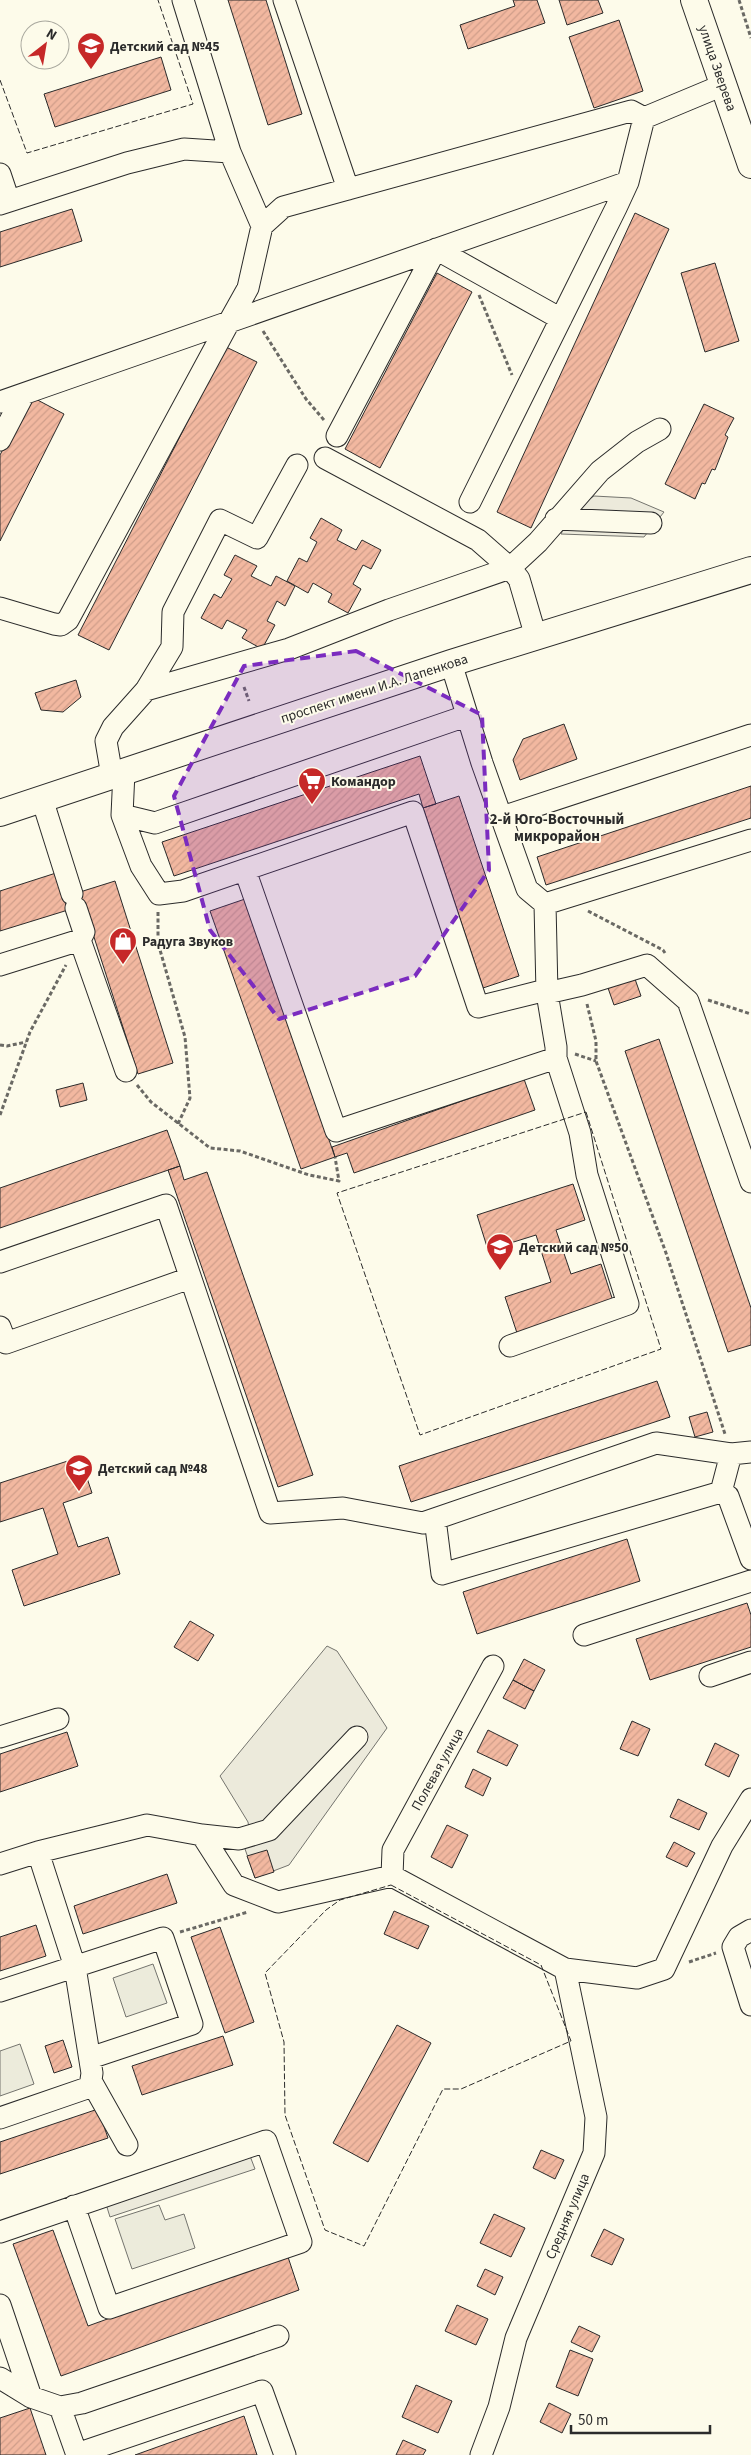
<svg xmlns="http://www.w3.org/2000/svg" width="751" height="2455" font-family="'Source Sans 3',sans-serif">
<defs>
<pattern id="building-hatch" width="6" height="6" patternUnits="userSpaceOnUse" patternTransform="scale(1.25)"><rect width="6" height="6" fill="#f2b8a0"/><path d="M-1 1l2-2M0 6l6-6M5 7l2-2" fill="none" stroke="#d09e8a"/></pattern>
</defs>
<rect width="100%" height="100%" fill="#fdfbea"/>
<path fill="#ecebdb" stroke="#74746e" d="M153,1964L167,2003L126,2017L113,1978Z
M20,2044L34,2084L0,2096V2051Z
M159,2205L165,2220L184,2214L195,2248L132,2269L115,2219Z"/>
<path fill="#eceadb" stroke="#74746e" d="M594,496L631,498L664,512L644,537L561,534L572,511Z
M327,1646L337,1651L387,1728L289,1865L255,1878L244,1846L250,1834L248,1822L220,1776Z
M250,2156L255,2169L110,2217L106,2204Z"/>
<path fill="url(#building-hatch)" stroke="#2b2b2b" d="M228,0H266L302,114L268,125Z
M513,0H537L545,23L468,49L460,25L515,6Z
M559,0H598L603,13L567,25Z
M619,20L643,91L594,108L569,37Z
M161,57L171,90L55,127L44,94Z
M72,209L82,241L0,267V232Z
M635,213L669,229L531,528L497,512Z
M715,263L739,341L705,352L681,273Z
M437,273L472,292L380,468L345,449Z
M226,347L257,362L109,650L78,635Z
M30,396L64,414L0,541V455Z
M704,404L734,418L725,435L728,437L715,470L712,469L705,484L702,483L695,499L665,484Z
M321,518L342,530L337,540L356,550L362,540L381,550L371,569L363,565L353,584L361,589L348,613L328,602L332,594L313,583L308,593L287,581L299,558L307,562L317,542L310,538Z
M235,555L257,566L251,576L271,586L276,576L295,586L285,606L277,601L267,621L275,625L262,649L242,638L247,630L227,620L222,629L201,618L214,594L221,598L232,579L224,575Z
M76,680L81,697L63,712L41,710L35,693Z
M564,724L577,759L520,780L513,760L523,739Z
M420,756L436,804L423,808L419,794L174,876L162,842Z
M751,786V818L546,885L537,857Z
M459,796L519,976L483,988L423,808Z
M56,873L68,910L0,931V891Z
M115,881L173,1063L138,1074L84,906L68,910L64,897Z
M245,899L335,1157L301,1169L210,911Z
M635,979L641,996L614,1005L608,988Z
M659,1039L751,1308V1345L728,1352L625,1051Z
M524,1079L535,1110L354,1173L347,1153L335,1157L332,1147Z
M83,1083L87,1100L60,1107L56,1090Z
M167,1130L180,1166L0,1228V1188Z
M180,1166L184,1180L207,1172L313,1475L278,1487L168,1170Z
M573,1184L585,1220L556,1230L571,1274L601,1264L613,1301L517,1333L505,1297L551,1282L536,1235L488,1250L477,1215Z
M657,1381L670,1417L411,1502L399,1466Z
M707,1412L713,1432L695,1437L689,1417Z
M80,1457L92,1493L63,1503L78,1547L108,1537L120,1574L24,1606L12,1570L58,1554L43,1508L0,1522V1483Z
M627,1539L640,1581L477,1634L463,1592Z
M747,1603L751,1615V1647L650,1680L636,1639Z
M190,1621L214,1635L198,1661L174,1647Z
M524,1659L545,1670L534,1691L513,1680Z
M513,1680L534,1691L525,1709L503,1698Z
M632,1721L650,1729L638,1756L620,1749Z
M488,1730L518,1745L507,1766L477,1752Z
M67,1732L78,1766L0,1792V1754Z
M715,1743L739,1755L729,1777L705,1765Z
M473,1769L491,1778L483,1796L465,1787Z
M678,1799L707,1813L699,1830L670,1817Z
M447,1825L468,1835L452,1868L431,1857Z
M674,1842L695,1853L687,1867L666,1857Z
M267,1850L274,1872L255,1878L247,1856Z
M167,1874L177,1903L83,1934L74,1906Z
M394,1911L429,1926L418,1949L384,1934Z
M36,1925L46,1956L0,1971V1937Z
M220,1927L254,2022L225,2033L191,1937Z
M397,2025L431,2043L368,2162L333,2143Z
M223,2036L233,2065L142,2095L132,2066Z
M63,2040L72,2067L54,2073L45,2046Z
M98,2109L108,2138L0,2174V2142Z
M541,2150L564,2160L555,2179L533,2168Z
M494,2214L525,2228L511,2257L480,2243Z
M604,2229L624,2239L612,2265L591,2256Z
M53,2230L88,2326L287,2254L299,2290L61,2376L13,2244Z
M485,2269L503,2277L495,2295L477,2286Z
M457,2305L488,2319L476,2345L445,2331Z
M579,2326L600,2336L592,2352L571,2342Z
M570,2350L593,2359L578,2396L556,2387Z
M416,2385L452,2401L438,2433L402,2417Z
M549,2403L571,2414L562,2433L540,2422Z
M30,2408L46,2455H0V2418Z
M244,2416L257,2455H135Z
M403,2440L426,2450L423,2455H396Z"/>
<g fill="none" stroke-linecap="round" stroke-linejoin="round">
<g stroke="#2b2b2b" stroke-width="23">
<path id="minor" d="M183,0L230,152
M284,0L348,189
M0,174L9,201
M0,204L127,163L184,149L230,152L262,226
M0,402L229,322L248,288L262,226L283,207L631,111L644,118L723,85
M337,436L436,249L561,319
M0,440L24,394
M325,458L478,540L510,568L519,579L536,637
M470,502L616,208L628,182L644,118
M556,519L651,523
M0,608L54,624L61,625L68,620L229,322L628,182
M451,663L482,763L527,889L545,904L751,840
M146,690L172,647L173,612L220,520L257,538L297,465
M124,772L122,815L141,866L159,894L183,891L413,812L478,1007L538,992L547,993L556,1047V1058L336,1131L245,870
M112,776L106,741L113,727L146,690L289,649L389,610L510,568L538,542L600,471L637,442L660,429
M42,799L72,894
M122,815L155,823L466,716
M502,817L751,735
M545,904L547,993L582,985L647,965L688,1001L751,1182
M76,908L84,932L80,940
M0,965L80,940L126,1071
M0,1262L166,1205L270,1513L343,1508L423,1523L656,1443L731,1454L751,1452
M0,1327L6,1343L190,1278
M510,1346L628,1304L587,1175L580,1133L556,1058
M721,1492L728,1496L751,1559
M435,1519L442,1574L721,1492L731,1454
M584,1635L751,1581
M710,1676L751,1662
M0,1737L58,1719
M202,1835L239,1839L269,1830L357,1737
M0,1864L38,1852L147,1825L202,1835L234,1885L278,1902L392,1876L565,1969L637,1978L664,1969L722,1846L751,1799
M392,1876L393,1850L493,1666
M751,1930L739,1937L733,1947L751,2005
M0,1991L163,1938L192,2024L90,2058
M91,2081L127,2145
M0,2118L90,2087L92,2073L75,1967L38,1852
M0,2232L266,2141L301,2242L109,2308L74,2206
M0,2305L31,2397
M0,2378L31,2397L60,2407L77,2455
M60,2407L82,2403L278,2336
M77,2454L262,2391L285,2455
M481,2455L499,2407L516,2338L594,2153L596,2117L565,1969"/>
</g>
<g stroke="#2b2b2b" stroke-width="28">
<path id="major" d="M694,0L751,165
M0,813L451,663L751,570"/>
</g>
<path stroke="#6a6964" stroke-width="3" stroke-dasharray="4 2.5" stroke-linecap="butt" d="M739,0L751,38
M479,295L512,375
M263,331L306,399L324,420
M244,687L249,701
M588,911L663,950L665,953
M158,912V943L185,1037L190,1098L178,1124
M708,1000L751,1014
M587,1004L596,1041V1061L666,1253L725,1434
M0,1045L7,1046L26,1042
M575,1054L596,1061
M137,1085L151,1102L210,1148L240,1151L309,1175L339,1181L335,1157
M0,1115L30,1032L66,965
M180,1932L248,1912
M689,1962L716,1953"/>
<use href="#minor" stroke="#fdfbea" stroke-width="21"/>
<use href="#major" stroke="#fdfbea" stroke-width="26"/>
<path stroke="#2b2b2b" stroke-width="1" stroke-dasharray="6 2.5" stroke-linecap="butt" d="M0,80L27,153L193,104L158,0
M586,1112L661,1349L420,1435L337,1193Z
M391,1885L541,1965L571,2041L461,2089H443L364,2246L325,2230L285,2115L284,2042L265,1973L326,1910L340,1900Z"/>
</g>
<path fill="#7b2cbf" fill-opacity="0.2" stroke="#7b2cbf" stroke-width="4" stroke-dasharray="10 6" stroke-linejoin="round" d="M356,651L482,715L489,870L415,976L279,1019L210,930L174,796L244,666Z"/>
<defs>
<g id="school-pin" transform="scale(1.4375)"><path d="M0 17L-7.5 6A9.5 9.5 0 1 1 7.5 6Z" fill="#c62828" stroke="#fdfbea"/><path d="M0-5L7-2L0 1L-7-2ZM-4 1L0 2.5L4 1V4Q0 6-4 4Z" fill="#fff"/></g>
<g id="supermarket-pin" transform="scale(1.4375)"><path d="M0 17L-7.5 6A9.5 9.5 0 1 1 7.5 6Z" fill="#c62828" stroke="#fdfbea"/><path d="M-6-5.5h2.5l.6 2H6L4.5 2H-2.5L-4.4-4H-6ZM-1.5 3.2a1.3 1.3 0 1 0 .1 0ZM3 3.2a1.3 1.3 0 1 0 .1 0Z" fill="#fff"/></g>
<g id="shop-pin" transform="scale(1.4375)"><path d="M0 17L-7.5 6A9.5 9.5 0 1 1 7.5 6Z" fill="#c62828" stroke="#fdfbea"/><path d="M-5-2.5h2.3a2.7 3.5 0 0 1 5.4 0H5L5.5 6h-11ZM-1.5-2.5h3a1.5 2.3 0 0 0-3 0Z" fill="#fff"/></g>
</defs>
<g fill-rule="evenodd">
<use href="#school-pin" x="91" y="46"/>
<use href="#supermarket-pin" x="312" y="781"/>
<use href="#shop-pin" x="123" y="941"/>
<use href="#school-pin" x="500" y="1247"/>
<use href="#school-pin" x="79" y="1468"/>
</g>
<g text-anchor="middle" stroke-width="4" stroke-linejoin="round" paint-order="stroke">
<g font-size="14" font-weight="bold" fill="#2b2b2b" stroke="#fdfbea" text-anchor="start">
<text x="110" y="51">Детский сад №45</text>
<text x="331" y="786">Командор</text>
<text x="142" y="946">Радуга Звуков</text>
<text x="519" y="1252">Детский сад №50</text>
<text x="98" y="1473">Детский сад №48</text>
</g>
<g font-size="14" fill="#2b2b2b" stroke="#fdfbea">
<text transform="translate(718 68) rotate(71)" y="5">улица Зверева</text>
<text transform="translate(374 688) rotate(-18)" y="5">проспект имени И.А. Лапенкова</text>
<text transform="translate(437 1769) rotate(-61)" y="5">Полевая улица</text>
<text transform="translate(567 2216) rotate(-67)" y="5">Средняя улица</text>
</g>
<g font-size="15" font-weight="bold" fill="#2b2b2b" stroke="#fdfbea">
<text x="557" y="824">2-й Юго-Восточный<tspan x="557" dy="17">микрорайон</tspan></text>
</g>
</g>
<g transform="translate(45 45) rotate(31)"><circle r="24" fill="#fdfbea" stroke="#a9a89e"/>
<path d="M0-4L9 19L0 12L-9 19Z" fill="#c62828"/>
<text y="-8" font-size="14" font-weight="bold" text-anchor="middle" fill="#2b2b2b">N</text>
</g>
<path d="M571 2425v8h139v-8" fill="none" stroke="#2b2b2b" stroke-width="2.5"/>
<text x="578" y="2425" font-size="15" fill="#2b2b2b" stroke="#fdfbea" stroke-width="4" paint-order="stroke">50 m</text>
</svg>
